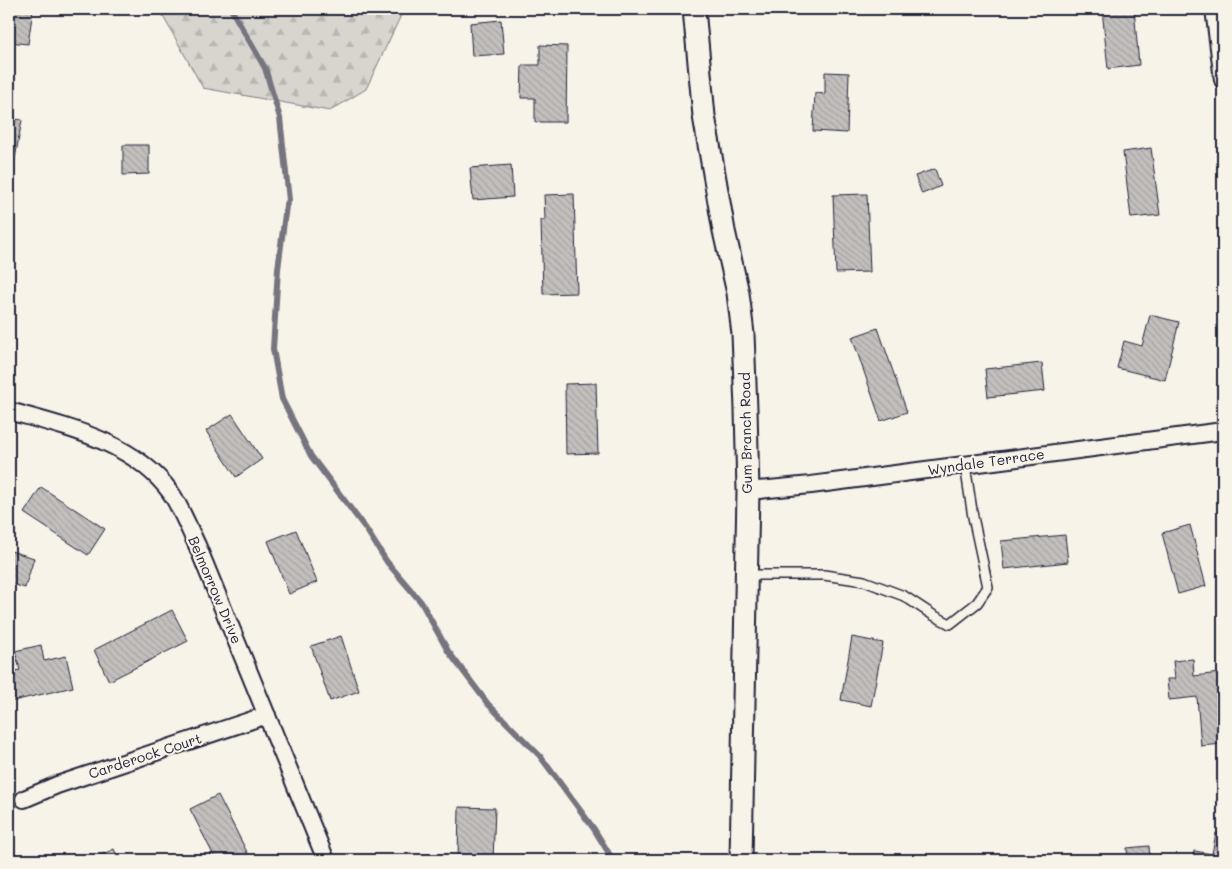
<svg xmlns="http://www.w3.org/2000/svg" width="1232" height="869" font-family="Mali,sans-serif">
<defs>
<pattern id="forest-firs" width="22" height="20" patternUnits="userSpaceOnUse" patternTransform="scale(1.25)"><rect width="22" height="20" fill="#d8d5cf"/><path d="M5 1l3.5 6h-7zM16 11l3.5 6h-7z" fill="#b9b7b3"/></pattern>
<pattern id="building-back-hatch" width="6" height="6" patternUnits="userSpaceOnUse" patternTransform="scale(1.25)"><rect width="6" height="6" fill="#c2bfbd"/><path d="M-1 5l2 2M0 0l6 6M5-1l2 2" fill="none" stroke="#a6a4a3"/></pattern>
</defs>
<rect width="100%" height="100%" fill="#f7f3e8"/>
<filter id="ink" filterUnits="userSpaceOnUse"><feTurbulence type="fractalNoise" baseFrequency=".02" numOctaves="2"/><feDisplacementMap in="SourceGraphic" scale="10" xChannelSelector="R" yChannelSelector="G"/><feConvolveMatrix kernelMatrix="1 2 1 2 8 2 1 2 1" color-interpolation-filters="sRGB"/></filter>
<g filter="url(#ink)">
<path fill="url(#forest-firs)" stroke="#7d7c85" d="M159,9H404L366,89L330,111L203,88Z"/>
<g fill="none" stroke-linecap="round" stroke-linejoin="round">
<path stroke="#76747f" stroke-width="6" d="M231,9L265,68L280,118L289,200L286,206L278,269L273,349L282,399L311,456L366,529L387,562L421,602L448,651L488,704L540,756L594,829L613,860"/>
</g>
<path fill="url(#building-back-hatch)" stroke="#22223b" d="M9,9H33L28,44L9,42Z
M1102,9H1134L1139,65L1108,69Z
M501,20L504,54L472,56L470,23Z
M540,45L567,46L566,122H535V98H521L522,65H540Z
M825,72L849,73L847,133L813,131L815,93L825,94Z
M9,118L22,120L11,181H9Z
M123,145H149V174L123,175Z
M1151,148L1160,215L1131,218L1123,152Z
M511,165L513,197L473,200L470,168Z
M935,169L941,186L922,194L915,176Z
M574,194L577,293L543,294L541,220H545L544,195Z
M867,194L870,272L836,273L833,195Z
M1150,315L1179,322L1165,380L1117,368L1124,341L1142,346Z
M878,328L907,412L881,421L852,337Z
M1042,363L1045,391L988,397L985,369Z
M596,383L598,453L566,454L565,384Z
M232,414L262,459L236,477L206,431Z
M41,487L105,529L88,555L24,513Z
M1190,525L1206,586L1178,594L1162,533Z
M296,530L317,582L289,594L268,541Z
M1065,535L1068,562L1004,569L1001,541Z
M11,551L34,558L25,588L9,583V557Z
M172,610L188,641L109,681L94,650Z
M341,636L359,691L330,701L311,646Z
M852,637L883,643L871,706L841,700Z
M41,645L44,661L66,656L73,687L9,702V672L20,670L15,651Z
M1193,659L1194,676L1220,673L1223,704V744L1201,746L1197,697L1169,700L1167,679H1175L1173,661Z
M218,795L251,860H216L190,809Z
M459,807L495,808L493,860H458Z
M1216,833L1223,834V860H1192L1194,851L1212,854Z
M1149,846L1150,860H1128L1127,848Z
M114,849L119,860H90Z
M872,856L873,860H840Z"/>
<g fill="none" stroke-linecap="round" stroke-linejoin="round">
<g stroke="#22223b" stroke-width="12">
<path id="service" d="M747,575H824L864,581L904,596L933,615L950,624L977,603L988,587L973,517L965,465"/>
</g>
<g stroke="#22223b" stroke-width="20">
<path id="minor" d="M1214,9L1223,80
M9,411C66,427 135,442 171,493C181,508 189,529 197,545L326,860
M748,491L811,485L1223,431
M24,799L57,785L267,715"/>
</g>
<g stroke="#22223b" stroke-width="25">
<path id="tertiary" d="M694,9L704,116L724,231L738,293L743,334L746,409L748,491L741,860"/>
</g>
<use href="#service" stroke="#f7f3e8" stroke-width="9"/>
<use href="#minor" stroke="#f7f3e8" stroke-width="16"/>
<use href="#tertiary" stroke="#f7f3e8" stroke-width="21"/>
</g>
</g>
<g text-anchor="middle" stroke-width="4.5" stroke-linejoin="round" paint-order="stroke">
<g font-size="14" fill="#22223b" stroke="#f7f3e8">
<text transform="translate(746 433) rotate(-91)" y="5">Gum Branch Road</text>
<text transform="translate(986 462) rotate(-8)" y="5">Wyndale Terrace</text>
<text transform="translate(215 590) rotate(67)" y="5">Belmorrow Drive</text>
<text transform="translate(145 756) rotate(-18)" y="5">Carderock Court</text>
</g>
</g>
<rect width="1232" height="869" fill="none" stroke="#f7f3e8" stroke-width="30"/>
<rect x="15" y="15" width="1202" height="839" fill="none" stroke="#22223b" stroke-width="2" filter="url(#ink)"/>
</svg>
